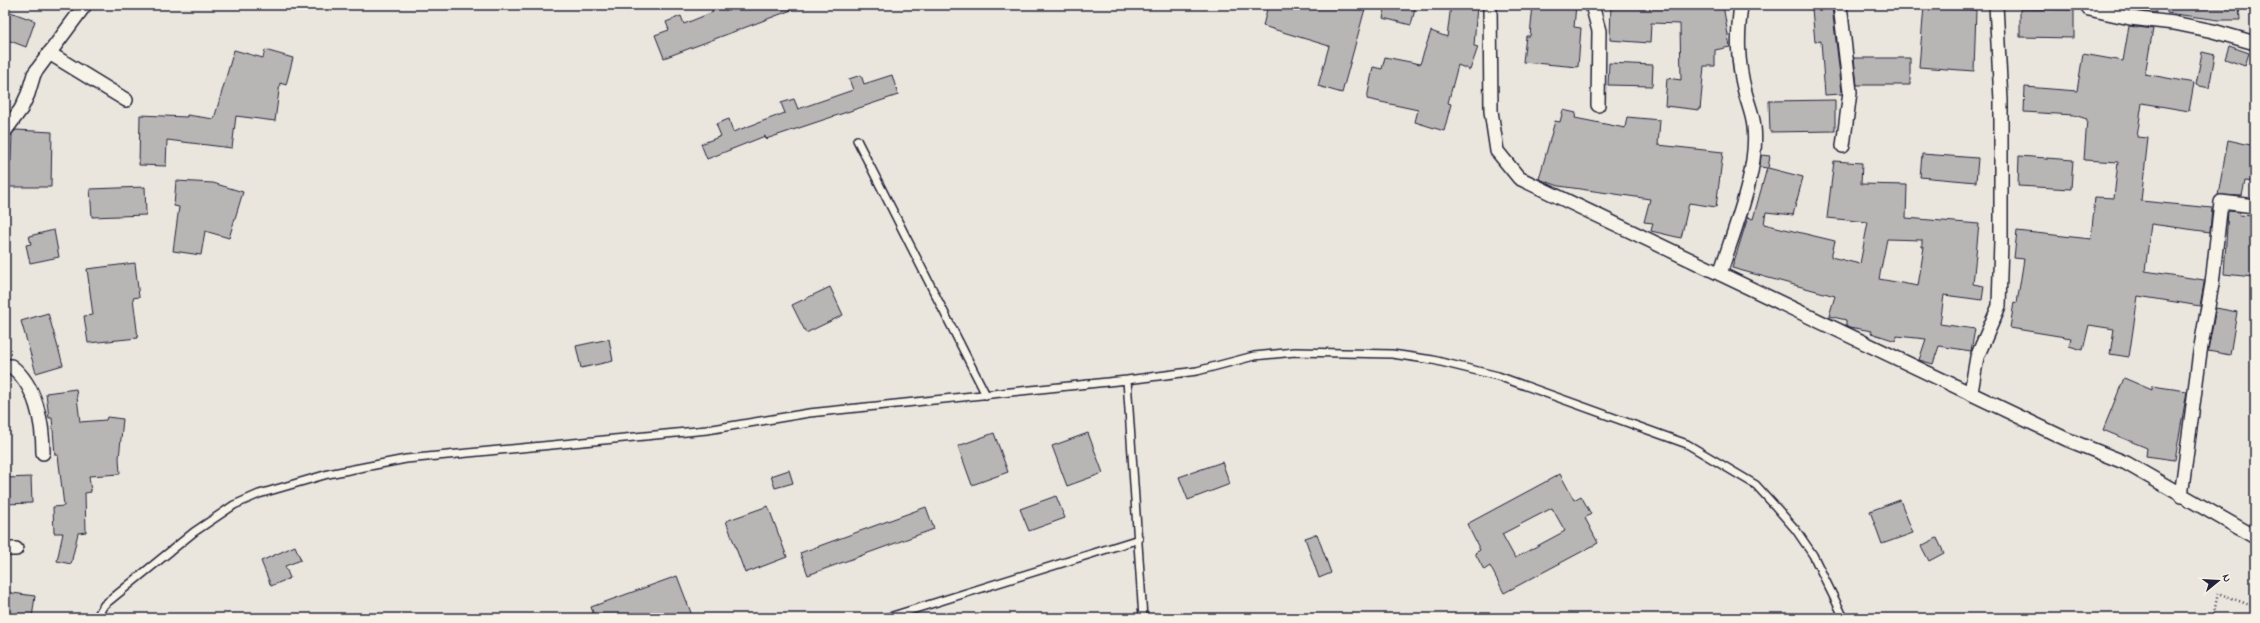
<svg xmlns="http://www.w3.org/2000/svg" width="2260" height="623" font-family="'Indie Flower',sans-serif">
<rect width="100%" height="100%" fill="#eae6de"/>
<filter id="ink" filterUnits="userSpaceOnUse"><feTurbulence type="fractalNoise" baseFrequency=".025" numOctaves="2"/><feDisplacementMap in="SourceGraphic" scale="8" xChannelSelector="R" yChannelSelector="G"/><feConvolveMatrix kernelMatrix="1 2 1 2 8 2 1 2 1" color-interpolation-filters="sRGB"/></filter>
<g filter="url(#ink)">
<path fill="#b8b6b5" stroke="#22223b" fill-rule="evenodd" d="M710,5H802V6L664,58L655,35L669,30L666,22L681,16L684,24L713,12Z
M1268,5H1366L1342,93L1318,86L1329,46L1263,26Z
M1386,5H1416L1411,25L1383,18Z
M1451,5H1477L1474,46L1478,47L1470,70L1458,65L1448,103L1451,104L1444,131L1415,122L1418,110L1367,99L1373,67L1382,69L1385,57L1420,64L1431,31L1447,37Z
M1533,5H1576L1574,27L1581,28L1578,67L1523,62L1526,36H1530Z
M1611,5H1723L1730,47L1715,50V66H1704L1700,110L1665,106L1667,78L1681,80L1680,24L1651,23L1650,43L1610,40Z
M2133,5H2157L2156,13L2132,10Z
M2167,5H2239L2240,20H2219L2167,13Z
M1924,6L1976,10L1974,71L1919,67Z
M1832,7L1842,92V94L1825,95L1821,41L1815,42L1812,9Z
M2020,9L2074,10V38L2020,37Z
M5,10L35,21L26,47L5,39Z
M2129,26L2153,29L2145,74L2194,83L2189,111L2142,103L2137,137L2148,138L2141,201L2212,208L2210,232L2151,224L2145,271L2204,280V283L2200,306L2138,296L2129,357L2110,354L2114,329L2089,325L2083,350L2069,346L2071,338L2010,328L2014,302L2017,303L2024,259L2014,258L2017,231L2091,239L2095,197L2114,198L2118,162L2084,160L2087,119L2074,115L2024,112L2025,87L2077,91L2083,54L2123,61Z
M2229,46L2249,53L2245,66L2225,59Z
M234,50L263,58L265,50L293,58L286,85L280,83L275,121L236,116L232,148L167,140L166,166L139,165L140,115L187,117V115L214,119Z
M2202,52L2215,55L2209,88L2196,85Z
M1854,58H1910V85H1857Z
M1609,63L1653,65L1652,86L1608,85Z
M861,75L864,84L892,75L898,95L766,139L765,136L707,159L701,144L721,136L716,124L729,119L733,132L785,113L781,103L794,99L798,109L853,90L849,79Z
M1835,100V131L1770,132L1769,101Z
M1563,110L1576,113L1575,118L1625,128L1627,117L1660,120L1658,145L1723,152L1716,207L1689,203L1681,238L1651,231L1653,223L1644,222L1650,199L1559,186L1539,179L1555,121L1560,122Z
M16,130L52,132L51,187H5V161H11L12,134Z
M2228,140L2255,146L2254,182L2245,181L2242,196L2218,195Z
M1922,154L1978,158L1976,182L1920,177Z
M1761,155L1770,156L1768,168L1803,177L1793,215L1766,212L1764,224L1835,241L1831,257L1860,264L1868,222L1827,218L1834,161L1862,163L1861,184L1907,185L1906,218L1979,224L1973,284L1984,286L1982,300L1944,295L1940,324L1975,329L1971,351L1939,346L1933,364L1919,360L1926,339L1897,336L1896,341L1871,333L1872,331L1849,327L1846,325V320L1829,316L1835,296L1732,268L1748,217L1753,219L1767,168L1760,167ZM1887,239L1922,240V247H1924L1918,286L1879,279Z
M2019,156L2073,160L2071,189L2018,186Z
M176,181L213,183L243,192L229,238L205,231L201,255L173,251L179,207L174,206Z
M145,187L146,215L92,217L90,189Z
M2228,211L2240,212L2239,215L2255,216L2253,277L2224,274Z
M54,230L59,257L30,263L26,245L31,244L29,236Z
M135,263L139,297L133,298L138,338L88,343L84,316L93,315L87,269Z
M830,287L843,315L806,333L792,305Z
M2216,308L2237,312L2230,355L2208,351Z
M48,313L63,365L36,373L21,321Z
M609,339L613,361L581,368L576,346Z
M2124,378L2152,390V386L2187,391L2175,460L2146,456L2147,448L2103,430Z
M76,389L80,422L106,420L107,417L123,419L119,458L120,474L89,476L91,492L85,493L86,532L78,533L71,564L57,561L63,533H54L53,507L64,506L58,455H55L52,418H49L46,393Z
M994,433L1008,472L972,485L958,446Z
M1088,433L1103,473L1067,486L1052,446Z
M1222,462L1230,484L1188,500L1179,477Z
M789,470L793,483L775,488L771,476Z
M1560,474L1574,500L1581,496L1591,514L1585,518L1598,543L1504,593L1490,566L1484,570L1475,553L1480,550L1467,524ZM1552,508L1565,531L1515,558L1502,534Z
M31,477L32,503L5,504V478Z
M1056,496L1065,518L1029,531L1020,509Z
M1900,500L1913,533L1882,544L1870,511Z
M768,506L787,557L745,573L726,521Z
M926,507L934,529L808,575L800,553Z
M1317,534L1331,573L1319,578L1305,538Z
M1937,538L1944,553L1929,561L1921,546Z
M295,546L301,560L285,566L290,578L271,586L261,561Z
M677,576L693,618H595L591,607Z
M5,592L35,596L32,618H5Z"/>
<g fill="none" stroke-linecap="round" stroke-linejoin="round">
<g stroke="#22223b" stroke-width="10">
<path id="service" d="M857,140L986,395
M1127,380L1143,618
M96,618L104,605L194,532L234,505L259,494L328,474L406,459L707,430L809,413L1127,380L1197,371L1254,356L1295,352L1392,354L1433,360L1498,376L1687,444L1756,485L1775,506L1796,530L1813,555L1844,618
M886,618L1139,539"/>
</g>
<g stroke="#22223b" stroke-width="16">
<path id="minor" d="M1490,5L1491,111L1497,151L1519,178L2066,439L2126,463L2255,537
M1592,5L1599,31L1598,105
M1840,5L1850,92L1843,146
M2088,5L2089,9L2130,18L2174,23L2213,31L2255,43
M49,53L126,100
M5,131L21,109L28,94L34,74L85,5
M1720,274C1733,232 1759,171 1754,127C1753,115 1748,104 1745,92C1737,60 1737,37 1741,5
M5,367L11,366C36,385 43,423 43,453
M1971,392L1977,357L1999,306L2001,241V100L1996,5
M2181,496L2200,352L2212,284L2221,202L2255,206
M5,549H16"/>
</g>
<path stroke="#22223b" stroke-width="2.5" stroke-dasharray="1 3" stroke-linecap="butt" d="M2213,618L2218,593L2255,607"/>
<use href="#service" stroke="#f7f3e8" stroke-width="7"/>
<use href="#minor" stroke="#f7f3e8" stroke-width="13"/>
</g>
</g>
<rect width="2260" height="623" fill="none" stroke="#f7f3e8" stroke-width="20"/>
<rect x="10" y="10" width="2240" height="603" fill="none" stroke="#22223b" stroke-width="1.5" filter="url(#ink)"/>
<g transform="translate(2218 581) rotate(72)" stroke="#f7f3e8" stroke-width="3" paint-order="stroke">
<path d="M0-3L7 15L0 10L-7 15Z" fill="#22223b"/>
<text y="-6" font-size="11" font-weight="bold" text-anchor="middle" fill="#22223b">N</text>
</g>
</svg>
